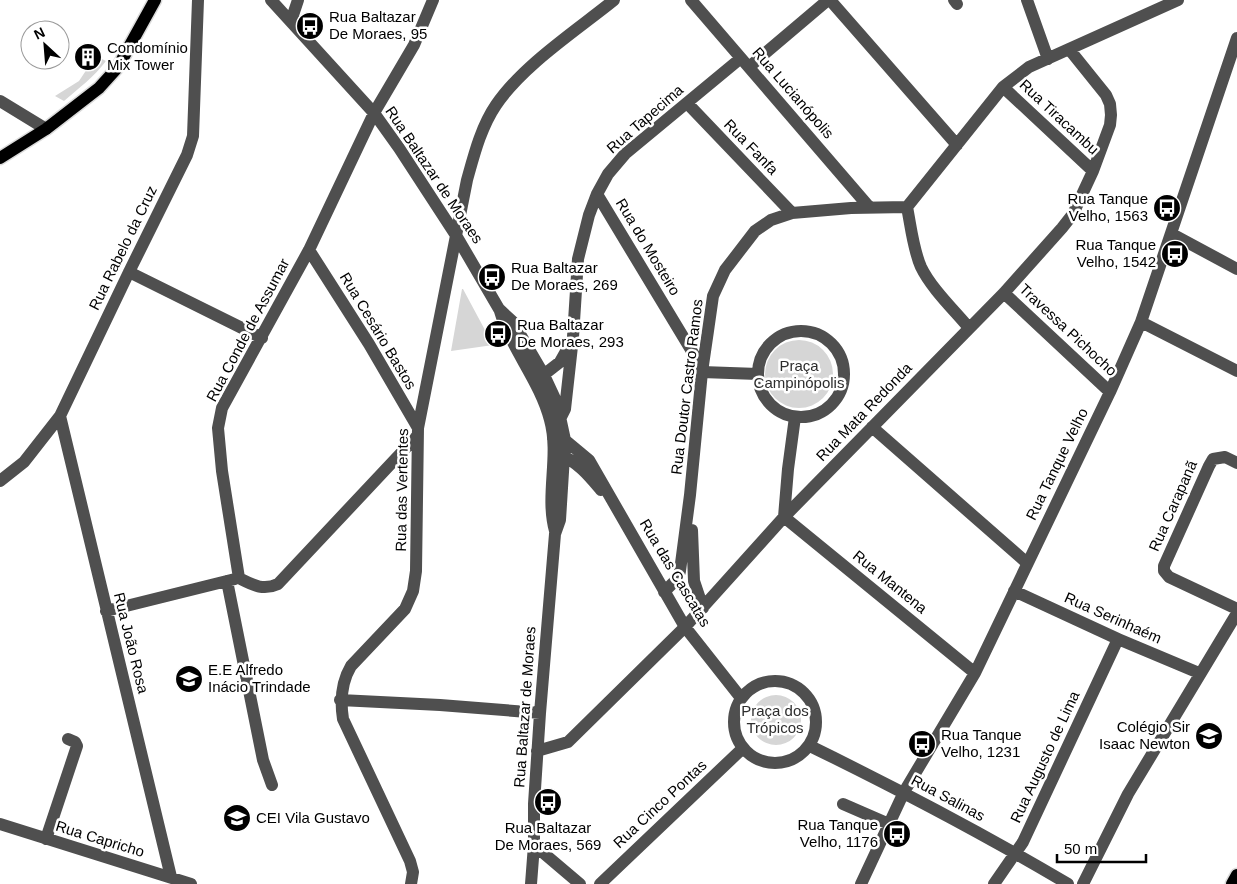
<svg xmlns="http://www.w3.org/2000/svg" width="1237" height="884" font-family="Arial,sans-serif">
<rect width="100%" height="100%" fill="#fff"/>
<path fill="#d6d6d6" d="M100,58L106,61C94,77 79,88 64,101L55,96L79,81L89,66L94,68Z
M462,289H463L493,345L451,351Z
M765 374a34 34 0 1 1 68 0a34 34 0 1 1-68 0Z
M751 720a25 25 0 1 1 50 0a25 25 0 1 1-50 0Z"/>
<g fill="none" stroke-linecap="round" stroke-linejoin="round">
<g stroke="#dbdbdb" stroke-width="15">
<path id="major" d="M0,158L46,129L99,88L118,67L155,0
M1232,884L1237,875"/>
</g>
<path stroke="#4f4f4f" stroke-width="12" d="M271,0L374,113L399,148L457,237L499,309L513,322L544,375L557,403L565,440L560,520L555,534L540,713L534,804V845L531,884
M691,0L870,208
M830,0L957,145
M954,0L957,4
M1027,0L1048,59
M291,21L298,0
M749,67L828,0
M1003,87L1093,171
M0,101L46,129
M687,103L792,213
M597,194L702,368
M907,207C911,227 913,249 921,267C931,288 954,310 969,328
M1172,234L1237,269
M309,250L369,344L418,428
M129,272L262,338
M1004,293L1110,392
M500,311C511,349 540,381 550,420C560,456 545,495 555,531
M1141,322L1237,371
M758 374a43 43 0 1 1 86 0a43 43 0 1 1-86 0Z
M702,372L758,374
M537,380L560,362L569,346
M60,416L171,877
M795,417L788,469L784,517L975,673
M551,420L561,417L565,409L573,337L578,259L589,215L597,194L608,174L625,154L741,58
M872,427L1027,563
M417,436L278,584C263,591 253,585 239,578L222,471L218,428L222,408L309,250L374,113L414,45L433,0
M553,439L565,440L589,460L685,627L741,698
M560,455C577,461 590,477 601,490
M1237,463L1225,457L1213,459L1209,466L1164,566V571L1169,577L1237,609
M0,481L24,462L60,416L129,272L187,155L193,136L198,0
M692,530L694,581L703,608
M227,581L263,760L272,785
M1014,591L1118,639L1199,673
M664,592L678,578L680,571L690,495L702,372L708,331L713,296L725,270L755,231L771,220L792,213L851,208L907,207L1003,87L1029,67L1178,0
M106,611L235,579
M734 722a41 41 0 1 1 82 0a41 41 0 1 1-82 0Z
M340,700L440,705L540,713
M810,746C898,789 984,834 1068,884
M537,751L568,742L685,627L784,517L1004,293L1062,228L1073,214L1093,171L1110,125L1111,115L1110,104L1106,95L1069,49
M843,804L889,824
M0,824L191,884
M46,839L77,746L75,742L68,739
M534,845L580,884
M411,884L413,872L410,861L343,719C340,700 341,683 351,666L405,609L413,591L416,571L418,428L467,180C474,155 481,127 496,105C523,65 577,30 614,0
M600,884L743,748
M861,884L904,792L975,673L1110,392L1141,322L1237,38
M994,884L1023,842L1118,639
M1083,884L1128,794L1237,613"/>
<use href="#major" stroke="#000" stroke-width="12"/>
</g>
<defs>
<g id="bus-disc" transform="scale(1.4375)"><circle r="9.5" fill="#000" stroke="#fff"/><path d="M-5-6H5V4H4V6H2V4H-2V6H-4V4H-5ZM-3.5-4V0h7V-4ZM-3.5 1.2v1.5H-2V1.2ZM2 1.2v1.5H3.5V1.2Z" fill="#fff"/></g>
<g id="building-disc" transform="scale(1.4375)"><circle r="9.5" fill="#000" stroke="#fff"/><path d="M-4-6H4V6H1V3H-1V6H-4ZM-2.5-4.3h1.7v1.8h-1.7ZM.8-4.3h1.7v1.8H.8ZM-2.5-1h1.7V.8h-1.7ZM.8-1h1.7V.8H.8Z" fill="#fff"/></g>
<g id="school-disc" transform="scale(1.4375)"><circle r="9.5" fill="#000" stroke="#fff"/><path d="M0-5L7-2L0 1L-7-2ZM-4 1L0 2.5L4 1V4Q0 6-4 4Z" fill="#fff"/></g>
</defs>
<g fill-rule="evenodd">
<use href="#bus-disc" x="310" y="26"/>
<use href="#building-disc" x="88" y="57"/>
<use href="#bus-disc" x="1167" y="208"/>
<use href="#bus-disc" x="1175" y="254"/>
<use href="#bus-disc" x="492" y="277"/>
<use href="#bus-disc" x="498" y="334"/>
<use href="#school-disc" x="189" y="679"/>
<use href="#school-disc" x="1209" y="736"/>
<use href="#bus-disc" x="922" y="744"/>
<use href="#bus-disc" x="548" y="802"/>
<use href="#school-disc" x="237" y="818"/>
<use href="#bus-disc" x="897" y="834"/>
</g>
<g text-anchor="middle" stroke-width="5" stroke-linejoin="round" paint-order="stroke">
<g font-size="15" fill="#000" stroke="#fff" text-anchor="start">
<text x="329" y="22">Rua Baltazar<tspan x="329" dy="17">De Moraes, 95</tspan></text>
<text x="107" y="53">Condomínio<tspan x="107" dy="17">Mix Tower</tspan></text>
<text x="1148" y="204" text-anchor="end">Rua Tanque<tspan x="1148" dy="17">Velho, 1563</tspan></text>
<text x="1156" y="250" text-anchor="end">Rua Tanque<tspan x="1156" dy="17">Velho, 1542</tspan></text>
<text x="511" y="273">Rua Baltazar<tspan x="511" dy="17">De Moraes, 269</tspan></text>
<text x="517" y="330">Rua Baltazar<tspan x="517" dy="17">De Moraes, 293</tspan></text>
<text x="208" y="675">E.E Alfredo<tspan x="208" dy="17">Inácio Trindade</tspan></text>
<text x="1190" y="732" text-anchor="end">Colégio Sir<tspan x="1190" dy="17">Isaac Newton</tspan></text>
<text x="941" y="740">Rua Tanque<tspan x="941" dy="17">Velho, 1231</tspan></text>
<text x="256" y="823">CEI Vila Gustavo</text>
<text x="878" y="830" text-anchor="end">Rua Tanque<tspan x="878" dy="17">Velho, 1176</tspan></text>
<text x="548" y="833" text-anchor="middle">Rua Baltazar<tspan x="548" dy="17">De Moraes, 569</tspan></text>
</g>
<g font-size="15" fill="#000" stroke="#fff">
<text transform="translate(793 93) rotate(49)" y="5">Rua Lucianópolis</text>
<text transform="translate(1059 117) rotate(43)" y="5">Rua Tiracambu</text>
<text transform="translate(645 119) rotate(-41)" y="5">Rua Tapecima</text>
<text transform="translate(751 147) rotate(46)" y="5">Rua Fanfa</text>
<text transform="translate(434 175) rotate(56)" y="5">Rua Baltazar de Moraes</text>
<text transform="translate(648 247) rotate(59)" y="5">Rua do Mosteiro</text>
<text transform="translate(123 248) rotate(-64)" y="5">Rua Rabelo da Cruz</text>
<text transform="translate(248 330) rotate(-62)" y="5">Rua Conde de Assumar</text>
<text transform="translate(1068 330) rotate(43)" y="5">Travessa Pichocho</text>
<text transform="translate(378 331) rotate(59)" y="5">Rua Cesário Bastos</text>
<text transform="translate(687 387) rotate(-83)" y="5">Rua Doutor Castro Ramos</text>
<text transform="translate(864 412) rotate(-46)" y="5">Rua Mata Redonda</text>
<text transform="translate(1057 464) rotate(-64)" y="5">Rua Tanque Velho</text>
<text transform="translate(402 490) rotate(-89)" y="5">Rua das Vertentes</text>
<text transform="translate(1173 506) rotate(-66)" y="5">Rua Carapanã</text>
<text transform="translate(675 573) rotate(59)" y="5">Rua das Cascatas</text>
<text transform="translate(890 582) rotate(39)" y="5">Rua Mantena</text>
<text transform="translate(1113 618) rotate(24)" y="5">Rua Serinhaém</text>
<text transform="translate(131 643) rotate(76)" y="5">Rua João Rosa</text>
<text transform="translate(525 707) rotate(-86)" y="5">Rua Baltazar de Moraes</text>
<text transform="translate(1045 757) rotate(-65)" y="5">Rua Augusto de Lima</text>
<text transform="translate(948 798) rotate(28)" y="5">Rua Salinas</text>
<text transform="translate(660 804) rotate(-43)" y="5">Rua Cinco Pontas</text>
<text transform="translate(100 839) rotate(17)" y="5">Rua Capricho</text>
</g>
<g font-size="15" fill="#2d2d2d" stroke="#fff">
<text x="799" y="371">Praça<tspan x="799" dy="17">Campinópolis</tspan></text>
<text x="775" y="716">Praça dos<tspan x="775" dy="17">Trópicos</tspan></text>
</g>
</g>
<g transform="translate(45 45) rotate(334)"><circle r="24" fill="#ffffff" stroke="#999999"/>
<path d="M0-4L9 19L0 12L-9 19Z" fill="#000000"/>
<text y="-8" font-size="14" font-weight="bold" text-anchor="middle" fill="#000000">N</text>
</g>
<path d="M1057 854v8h89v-8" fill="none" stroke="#000000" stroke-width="2.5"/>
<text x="1064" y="854" font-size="15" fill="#000000" stroke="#ffffff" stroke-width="4" paint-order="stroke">50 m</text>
</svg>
